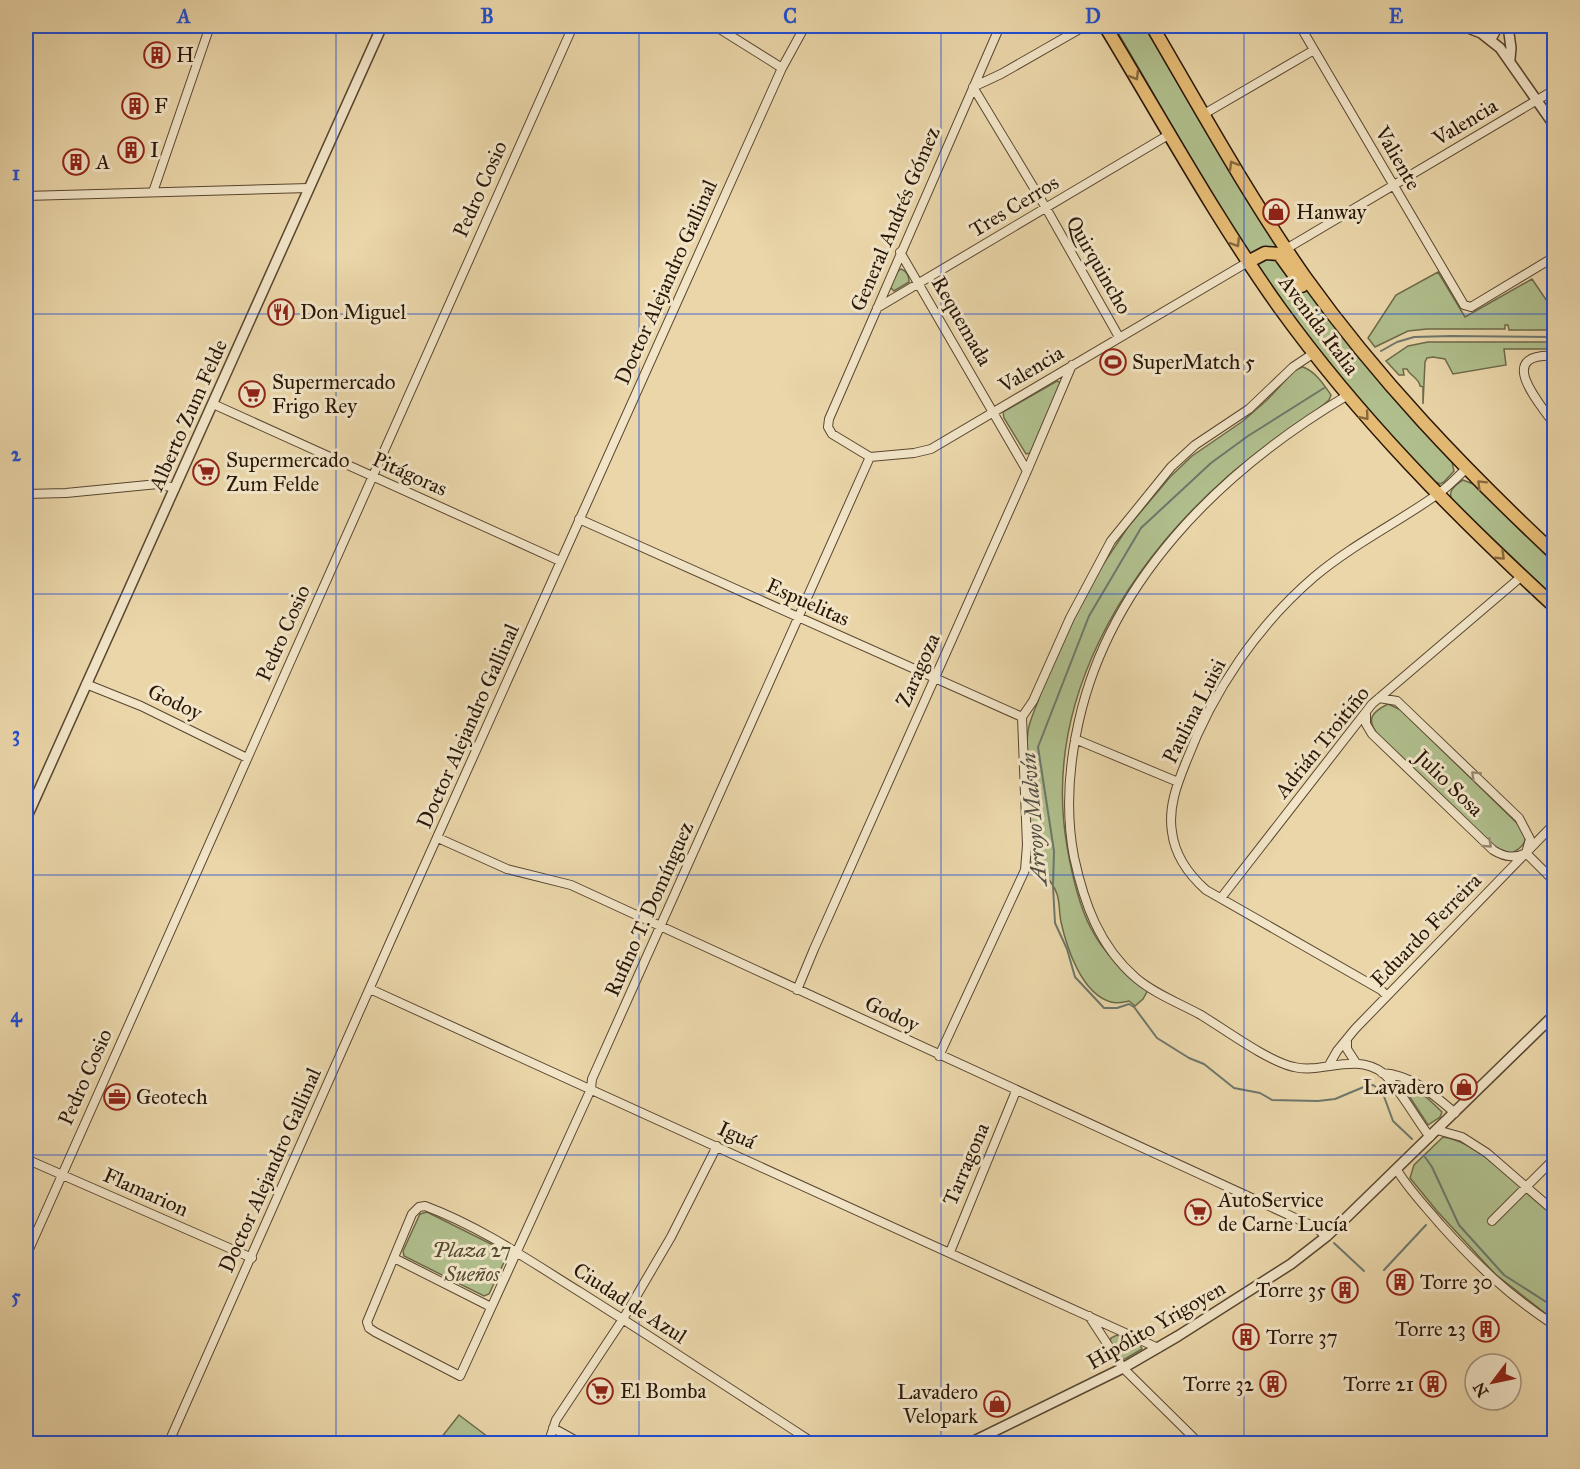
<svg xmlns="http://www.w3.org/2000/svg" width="1580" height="1469" font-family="'IM FELL Great Primer',serif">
<rect width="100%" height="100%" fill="#ead6a9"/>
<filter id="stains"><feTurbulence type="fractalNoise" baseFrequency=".00333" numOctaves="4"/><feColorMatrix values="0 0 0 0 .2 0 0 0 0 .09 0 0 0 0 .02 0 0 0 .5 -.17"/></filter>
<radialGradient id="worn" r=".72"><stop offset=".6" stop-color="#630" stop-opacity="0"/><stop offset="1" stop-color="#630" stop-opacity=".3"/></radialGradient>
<path fill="#b0bf8d" stroke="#6c6a4a" stroke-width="1.5" d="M1114,26H1144C1186,96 1225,168 1270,236C1324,317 1387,390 1452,462L1454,471L1444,482L1440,484L1432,480C1373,416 1316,351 1267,279C1212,197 1164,111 1114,26Z
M901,269C907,271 909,276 909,282L894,291L890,287L898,271Z
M1438,272L1465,317L1532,279L1549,304H1554V330H1509L1508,325H1505V329H1427L1408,331L1375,347L1368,338L1396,295Z
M1428,342H1554V349H1504L1506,365L1453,374L1445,359L1433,357L1427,358L1425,362L1423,404V387L1420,386C1419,378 1410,376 1407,369H1403L1404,375H1399L1386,361L1408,346Z
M1303,367C1316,372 1324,385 1331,395L1329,400C1297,428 1260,448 1228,476C1124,568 1042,702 1067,846C1078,911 1092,951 1148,990L1143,999L1135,1006L1129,1001C1124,1002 1117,1004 1111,1002C1082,994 1067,949 1061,922C1059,913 1060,903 1057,894C1052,880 1041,871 1030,862C1034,819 1022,775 1028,731C1030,717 1038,705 1041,691L1076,613L1100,569L1128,527L1170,477L1192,456L1243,421L1267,400L1296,369Z
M1057,381L1061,383L1060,386L1030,453L1026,454L1004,418L1003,412Z
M1463,480L1473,484L1554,563V597L1453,501C1446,492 1455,485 1463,480Z
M1388,704L1401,710L1523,829C1529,842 1522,848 1510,854L1496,849L1379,736C1365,719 1372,712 1388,704Z
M1400,1082C1412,1083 1434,1104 1442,1112L1440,1117L1428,1125Z
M1443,1137C1480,1142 1527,1191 1554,1216V1320L1495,1274L1437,1211L1410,1178L1414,1165Z
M427,1212L505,1251L507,1256L489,1294L484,1296L404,1256L403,1251L420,1214Z
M1117,1335L1140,1345L1142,1349L1125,1359H1120L1110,1341L1111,1338Z
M459,1415L496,1443H437Z"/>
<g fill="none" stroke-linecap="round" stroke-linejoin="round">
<path stroke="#6d776c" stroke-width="2" d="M1381,351L1397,342L1414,337L1451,336L1554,337
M1324,388L1248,436L1211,463L1141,528L1089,616L1038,747L1054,851L1053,886L1055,923L1067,949L1075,977L1104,1008H1117L1129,1004L1134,1007L1157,1038L1189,1058L1204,1064L1234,1088L1260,1093L1272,1100L1318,1101L1335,1099L1366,1086L1373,1085L1382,1091L1393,1121L1412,1139
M1425,1157L1432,1167L1459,1225L1504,1275L1554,1307
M1334,1243L1364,1271
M1384,1270L1426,1225"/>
<g stroke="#594630" stroke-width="10">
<path id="minor" d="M715,26L782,68
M1000,26L829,419L828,427L832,434L870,457L914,453L931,449L1248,262
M1085,26L1001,74L973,87L1046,208L1119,337
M1300,26L1464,305L1471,307L1554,257
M1204,114L1314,50
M153,192L210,26
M26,196L309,188
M1286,249L1554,90
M900,252L1027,471
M877,308L1170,134
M1554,356C1495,353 1538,401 1554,424
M1348,395C1220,471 1104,584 1076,735C1068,776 1066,815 1074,857C1084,903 1099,946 1136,978C1155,994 1179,1003 1201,1015C1224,1029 1269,1062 1294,1067C1322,1074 1355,1052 1383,1073C1397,1084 1417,1121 1430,1137
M213,404L560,561
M26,494L66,493L158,484L175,488
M579,519L1022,717
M86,684L141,706L247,758
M1366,712V724L1372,734L1493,850C1504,857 1514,859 1526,853L1530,839L1519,818L1397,701L1379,698
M1075,739L1178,782
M438,838L507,869L571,885L1317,1228L1326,1237
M1526,853L1554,881
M1221,898L1372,704L1522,576
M370,989L1158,1348
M797,990L814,949L1027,471L1072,365
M1387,996L1381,990L1206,890C1188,874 1175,856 1172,832C1168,808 1177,784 1186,762C1213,691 1257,626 1314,577C1352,545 1395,524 1435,496C1446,489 1456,478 1466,469
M1347,1039V1049L1356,1063
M939,1056L1025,870L1027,845L1022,717L1033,701L1070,618L1111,541L1171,467L1195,445L1249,409L1293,367L1314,353
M1329,1065L1337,1051L1355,1029L1554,824
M1382,1073C1412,1075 1433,1094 1455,1113
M1437,1130L1462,1137L1487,1153L1554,1211
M26,1159L252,1258
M1397,1170C1409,1190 1425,1206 1440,1224C1477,1265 1508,1295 1554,1325
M1492,1221L1554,1159
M950,1252L1016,1091
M26,1256L573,26
M394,1258L491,1307
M1089,1316L1123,1368L1200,1444
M553,1428L582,1444
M168,1444L391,940L782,68L805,26
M548,1444L556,1420L623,1319L671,1237L717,1146
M815,1444C737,1393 659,1342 580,1292C530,1261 481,1227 425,1206L419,1207L412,1214L367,1322L369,1328L375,1332L460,1376L591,1089L592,1079L870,457"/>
</g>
<g stroke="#594630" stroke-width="12">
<path id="tertiary" d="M1463,26L1481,33L1500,48L1554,125
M1508,26L1511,48L1510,59
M1491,39L1498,26
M26,819L382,26
M968,1444L1123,1368L1178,1336L1291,1264L1327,1236L1348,1216L1554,1015"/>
</g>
<g stroke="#291607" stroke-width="15">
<path id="primary" d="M1105,26C1162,120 1215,217 1279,307C1359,418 1454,514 1554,606
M1152,26C1201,110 1249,197 1305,277C1378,379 1463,468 1554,553
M1248,262L1265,253L1279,254L1302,286"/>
</g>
<use href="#minor" stroke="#f1e4c7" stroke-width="8"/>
<use href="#tertiary" stroke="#f1e4c7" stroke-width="9"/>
<use href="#primary" stroke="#e5bb74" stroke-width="12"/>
</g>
<defs><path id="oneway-chevron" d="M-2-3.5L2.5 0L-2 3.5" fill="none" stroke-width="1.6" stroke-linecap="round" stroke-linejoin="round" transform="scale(1.5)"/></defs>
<g stroke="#87683e">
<use href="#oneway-chevron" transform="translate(1135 76) rotate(59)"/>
<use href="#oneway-chevron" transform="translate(1233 165) rotate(-121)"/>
<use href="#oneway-chevron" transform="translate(1236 243) rotate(58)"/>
<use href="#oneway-chevron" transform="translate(1365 416) rotate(50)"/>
<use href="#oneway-chevron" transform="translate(1481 484) rotate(-135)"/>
<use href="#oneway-chevron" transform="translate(1501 556) rotate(44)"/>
</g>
<g stroke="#978771">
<use href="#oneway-chevron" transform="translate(1475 775) rotate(-136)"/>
<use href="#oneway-chevron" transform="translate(1488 844) rotate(42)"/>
</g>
<path fill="none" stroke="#1d4ed8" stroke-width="1.5" stroke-opacity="0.55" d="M336,26V1444M639,26V1444M941,26V1444M1244,26V1444M26,314H1554M26,594H1554M26,875H1554M26,1155H1554"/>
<defs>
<g id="building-ring" transform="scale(1.35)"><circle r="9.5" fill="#f1e4c7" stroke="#8f2418" stroke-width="1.5"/><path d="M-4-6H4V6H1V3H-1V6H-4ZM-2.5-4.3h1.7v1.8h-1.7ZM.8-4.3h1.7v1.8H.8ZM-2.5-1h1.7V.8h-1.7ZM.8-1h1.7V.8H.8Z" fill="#8f2418"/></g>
<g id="shop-ring" transform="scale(1.35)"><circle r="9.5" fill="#f1e4c7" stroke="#8f2418" stroke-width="1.5"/><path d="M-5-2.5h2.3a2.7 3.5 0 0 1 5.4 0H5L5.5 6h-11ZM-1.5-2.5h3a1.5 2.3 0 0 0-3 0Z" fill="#8f2418"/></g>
<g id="restaurant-ring" transform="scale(1.35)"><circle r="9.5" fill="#f1e4c7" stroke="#8f2418" stroke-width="1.5"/><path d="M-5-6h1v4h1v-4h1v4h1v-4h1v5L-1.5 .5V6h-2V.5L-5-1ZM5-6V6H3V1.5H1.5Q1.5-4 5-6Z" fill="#8f2418"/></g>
<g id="stadium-ring" transform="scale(1.35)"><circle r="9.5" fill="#f1e4c7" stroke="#8f2418" stroke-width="1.5"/><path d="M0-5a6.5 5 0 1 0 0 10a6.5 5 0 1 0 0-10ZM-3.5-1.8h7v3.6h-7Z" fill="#8f2418"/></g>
<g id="supermarket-ring" transform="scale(1.35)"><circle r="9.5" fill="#f1e4c7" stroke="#8f2418" stroke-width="1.5"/><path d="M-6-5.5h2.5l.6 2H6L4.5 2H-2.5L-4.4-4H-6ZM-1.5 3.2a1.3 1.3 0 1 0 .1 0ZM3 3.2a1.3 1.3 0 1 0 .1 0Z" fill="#8f2418"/></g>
<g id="office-ring" transform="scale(1.35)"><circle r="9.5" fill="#f1e4c7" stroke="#8f2418" stroke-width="1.5"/><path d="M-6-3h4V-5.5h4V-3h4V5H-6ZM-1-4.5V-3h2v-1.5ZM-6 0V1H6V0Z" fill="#8f2418"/></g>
</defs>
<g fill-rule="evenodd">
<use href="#building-ring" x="157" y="55"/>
<use href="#building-ring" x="135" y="106"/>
<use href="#building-ring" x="131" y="150"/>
<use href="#building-ring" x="76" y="162"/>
<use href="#shop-ring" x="1276" y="212"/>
<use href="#restaurant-ring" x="281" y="312"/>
<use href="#stadium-ring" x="1113" y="362"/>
<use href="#supermarket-ring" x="252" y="394"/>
<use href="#supermarket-ring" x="206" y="472"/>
<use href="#shop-ring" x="1464" y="1087"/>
<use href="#office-ring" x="117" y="1097"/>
<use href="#supermarket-ring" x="1198" y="1212"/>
<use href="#building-ring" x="1400" y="1282"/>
<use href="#building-ring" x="1345" y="1290"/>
<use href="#building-ring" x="1486" y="1329"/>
<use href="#building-ring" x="1246" y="1337"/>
<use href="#building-ring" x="1273" y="1384"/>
<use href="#building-ring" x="1433" y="1384"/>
<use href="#supermarket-ring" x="600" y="1391"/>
<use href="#shop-ring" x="997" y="1404"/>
</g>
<g text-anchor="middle" stroke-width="6" stroke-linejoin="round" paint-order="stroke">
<g font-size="21" fill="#291607" stroke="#f1e4c7" text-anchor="start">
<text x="176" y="62">H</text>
<text x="154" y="113">F</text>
<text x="150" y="157">I</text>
<text x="96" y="169">A</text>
<text x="1296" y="219">Hanway</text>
<text x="300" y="319">Don Miguel</text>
<text x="1132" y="369">SuperMatch 5</text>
<text x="272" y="389">Supermercado<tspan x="272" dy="24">Frigo Rey</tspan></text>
<text x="226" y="467">Supermercado<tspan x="226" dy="24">Zum Felde</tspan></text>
<text x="1444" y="1094" text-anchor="end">Lavadero</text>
<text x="136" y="1104">Geotech</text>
<text x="1218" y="1207">AutoService<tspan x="1218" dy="24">de Carne Lucía</tspan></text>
<text x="1420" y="1289">Torre 30</text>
<text x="1326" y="1297" text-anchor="end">Torre 35</text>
<text x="1466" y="1336" text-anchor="end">Torre 23</text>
<text x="1266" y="1344">Torre 37</text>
<text x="1254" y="1391" text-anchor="end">Torre 32</text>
<text x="1414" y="1391" text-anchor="end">Torre 21</text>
<text x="620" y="1398">El Bomba</text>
<text x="978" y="1399" text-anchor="end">Lavadero<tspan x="978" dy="24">Velopark</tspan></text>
</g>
<g font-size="21" fill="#291607" stroke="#f1e4c7">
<text transform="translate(1465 122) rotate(-31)" y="7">Valencia</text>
<text transform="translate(1398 158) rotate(60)" y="7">Valiente</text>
<text transform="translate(480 189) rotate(-66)" y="7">Pedro Cosio</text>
<text transform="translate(1014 206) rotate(-31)" y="7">Tres Cerros</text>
<text transform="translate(895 219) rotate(-67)" y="7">General Andrés Gómez</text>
<text transform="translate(1099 265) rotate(60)" y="7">Quirquincho</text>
<text transform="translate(666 282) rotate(-66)" y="7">Doctor Alejandro Gallinal</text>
<text transform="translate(962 321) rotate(60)" y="7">Requemada</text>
<text transform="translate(1319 325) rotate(53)" y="7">Avenida Italia</text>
<text transform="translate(1031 369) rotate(-31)" y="7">Valencia</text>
<text transform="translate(188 415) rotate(-66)" y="7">Alberto Zum Felde</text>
<text transform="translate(410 474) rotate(24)" y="7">Pitágoras</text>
<text transform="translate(808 602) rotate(24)" y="7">Espuelitas</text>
<text transform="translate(283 633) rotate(-66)" y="7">Pedro Cosio</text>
<text transform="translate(918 670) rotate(-66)" y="7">Zaragoza</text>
<text transform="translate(175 702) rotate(25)" y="7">Godoy</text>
<text transform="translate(1194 711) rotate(-63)" y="7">Paulina Luisi</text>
<text transform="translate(468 726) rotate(-66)" y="7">Doctor Alejandro Gallinal</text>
<text transform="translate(1322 742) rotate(-51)" y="7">Adrián Troitiño</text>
<text transform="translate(1449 783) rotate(44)" y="7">Julio Sosa</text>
<text transform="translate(649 909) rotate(-66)" y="7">Rufino T. Domínguez</text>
<text transform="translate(1426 930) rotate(-46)" y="7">Eduardo Ferreira</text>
<text transform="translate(892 1014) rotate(25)" y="7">Godoy</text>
<text transform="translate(85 1077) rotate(-66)" y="7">Pedro Cosio</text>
<text transform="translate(737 1135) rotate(24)" y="7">Iguá</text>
<text transform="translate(966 1164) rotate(-67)" y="7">Tarragona</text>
<text transform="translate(270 1170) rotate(-66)" y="7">Doctor Alejandro Gallinal</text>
<text transform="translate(146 1192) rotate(24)" y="7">Flamarion</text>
<text transform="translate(630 1303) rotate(33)" y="7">Ciudad de Azul</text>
<text transform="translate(1156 1325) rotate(-30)" y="7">Hipólito Yrigoyen</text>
</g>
<g font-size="21" font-style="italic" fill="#52492f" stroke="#f1e4c7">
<text x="472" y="1257">Plaza 27<tspan x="472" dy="24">Sueños</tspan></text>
</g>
<g font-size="22" font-style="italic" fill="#514e42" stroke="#f1e4c7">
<text transform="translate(1033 819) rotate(-95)" y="8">Arroyo Malvín</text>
</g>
</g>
<rect width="1580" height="1469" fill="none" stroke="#ead6a9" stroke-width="66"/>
<g transform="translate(1493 1382) rotate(238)"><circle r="28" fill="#f1e4c7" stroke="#a1927a" stroke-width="1.5"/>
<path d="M0-4.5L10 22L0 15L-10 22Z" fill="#8f2418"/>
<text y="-9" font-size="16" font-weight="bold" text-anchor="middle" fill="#291607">N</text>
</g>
<rect x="33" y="33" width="1514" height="1403" fill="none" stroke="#1d4ed8" stroke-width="2"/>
<g font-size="20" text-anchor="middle" font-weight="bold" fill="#1d4ed8">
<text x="184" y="23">A</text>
<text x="487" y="23">B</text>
<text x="790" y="23">C</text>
<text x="1093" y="23">D</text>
<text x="1396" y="23">E</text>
<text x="16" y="180">1</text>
<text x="16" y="461">2</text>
<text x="16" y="741">3</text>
<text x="16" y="1022">4</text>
<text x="16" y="1303">5</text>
</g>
<rect width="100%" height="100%" filter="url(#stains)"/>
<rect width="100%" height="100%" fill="url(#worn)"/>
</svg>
